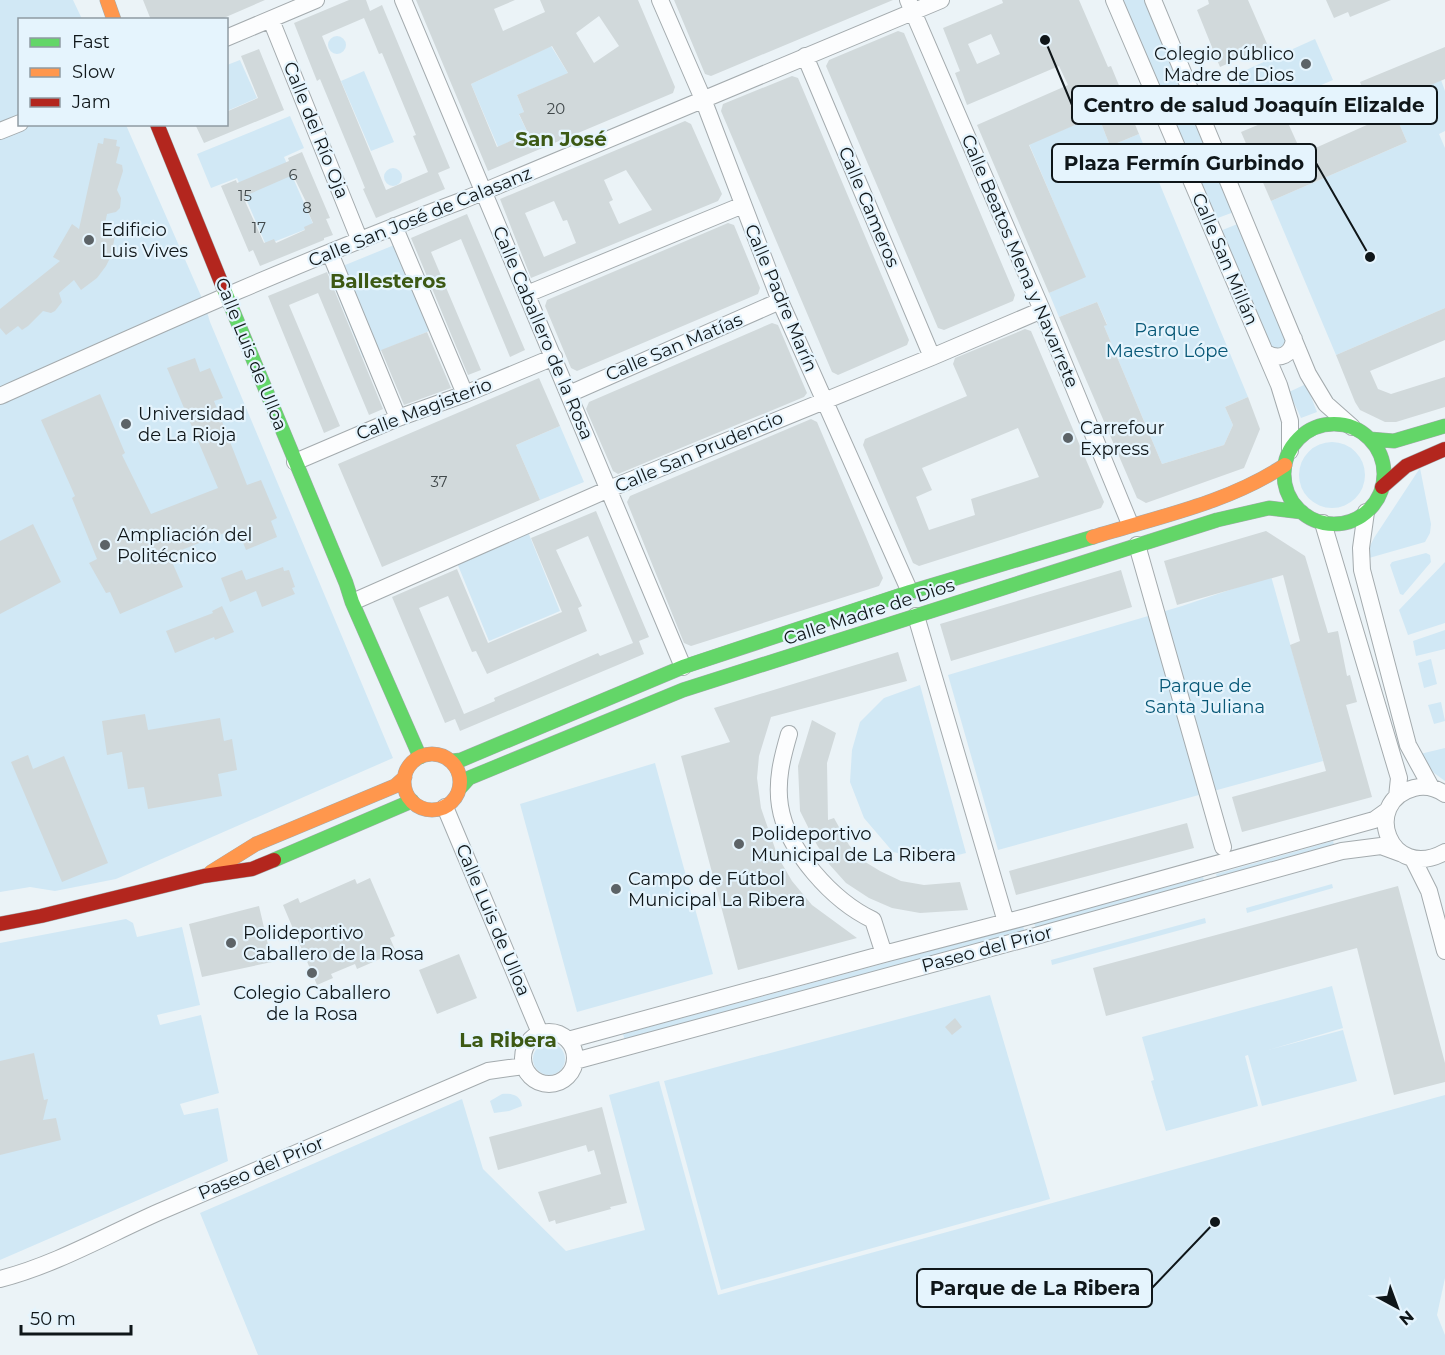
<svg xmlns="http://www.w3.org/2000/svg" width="1445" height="1355" font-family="Montserrat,sans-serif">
<rect width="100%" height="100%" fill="#ebf3f7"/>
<path fill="#d1e8f5" d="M0,0H73L82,19L20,20V124L126,125L205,305L210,322L393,758L116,879L55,891L30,887L0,892Z
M1122,0H1144L1234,212L1215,219Z
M328 45a9 9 0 1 1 18 0a9 9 0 1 1-18 0Z
M1315,39L1333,80L1253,114L1235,75Z
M551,46L590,108L558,78L517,95L524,112L519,115L528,133L498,147L471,84Z
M240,60L257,98L227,111V65Z
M364,71L394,142L371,151L341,81Z
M1441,80L1445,91V131L1439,134L1445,148V308L1336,355L1271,201L1407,142L1390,102Z
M1098,115L1110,146L1139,134L1248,397L1225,407L1233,425L1224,445L1162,464L1104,326L1107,324L1097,302L1059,317L1049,293L1085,276L1029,144Z
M290,116L304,148L284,157L314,226L266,245L237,178L211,188L197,154Z
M384 177a9 9 0 1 1 18 0a9 9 0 1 1-18 0Z
M1240,223L1288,341L1287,346L1272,350L1220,231Z
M409,239L444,325L363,358L328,272Z
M1306,384L1317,412L1301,418L1289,392Z
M560,426L584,482L540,500L516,445Z
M1299 475a33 33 0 1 1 66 0a33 33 0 1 1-66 0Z
M1420,468L1431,524L1430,533L1425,542L1369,558L1370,546L1374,538Z
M526,527L560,611L489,641L455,558Z
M1426,553L1430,555L1431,562L1403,595L1400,594L1390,565L1392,562Z
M1445,562V623L1408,635L1399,610Z
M1271,576L1323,761L998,850L948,675L1182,606Z
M1445,630V649L1416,656L1413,641Z
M1431,659L1437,684L1424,688L1418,663Z
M920,685L966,853L934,861L893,852L864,818L850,782L852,750L860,722L884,698Z
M1441,702L1445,721L1434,724L1428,705Z
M1445,748V781L1434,773L1420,754Z
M655,763L713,974L577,1012L520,804Z
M1333,841L1335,848L1218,880L1216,874Z
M1203,877L1205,884L1036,929L1034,923Z
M1332,884L1333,888L1247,913L1246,908Z
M1205,918L1206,923L1052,965L1051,960Z
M126,919L133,923L137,937L182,927L200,1005L157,1015L160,1025L201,1015L219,1093L180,1104L184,1115L218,1108L228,1161L0,1260V943Z
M1023,926L1025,933L625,1041L623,1034Z
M1332,986L1343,1028L1268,1050L1343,1030L1357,1081L1262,1106L1248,1055L1245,1056L1258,1106L1166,1131L1151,1081L1154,1080L1142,1037Z
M990,995L1050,1199L721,1290L664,1081Z
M533 1059a16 16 0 1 1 32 0a16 16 0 1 1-32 0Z
M659,1081L718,1295L1445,1095V1278L1437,1315L1445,1335V1355H258L200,1213L462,1099L483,1169L566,1251L645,1230L609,1095Z
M502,1094C511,1093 521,1095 522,1106L509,1111L494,1113L490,1101Z"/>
<path fill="#d1d9db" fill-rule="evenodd" d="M143,0H265L219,20H151Z
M349,0H366L370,11L382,5L450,168L438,173L445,189L376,218L363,189L365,188L354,161L320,79L317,81L294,23ZM364,18L379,54L382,53L416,135L413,136L428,172L386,190L322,36Z
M416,0H515L494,9L503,31L545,12L540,0H638L675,87L673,93L488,171ZM599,16L619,46L594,63L576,33ZM552,46L568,73L517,95L524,112L519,114L528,133L497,147L471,84Z
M674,0H893L711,76L705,74Z
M1002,0H1079L1108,67L1111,66L1139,134L1110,146L1098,115L1029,145L1086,277L1049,293L977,125L1068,85L1059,66L967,105L955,73L960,71L943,28L1003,3ZM991,34L1000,54L977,64L968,44Z
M1208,0H1248L1268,46L1220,67L1197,10L1209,4Z
M1326,0H1391L1350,17L1348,12L1334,18Z
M898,31L904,33L1015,295L1013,301L944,330L938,328L826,66L829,60Z
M1445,47V79L1390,102L1407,142L1271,201L1241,132L1284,114L1302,154L1369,124L1366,116L1373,113L1360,82Z
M259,49L284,110L204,143L195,124H226V112L258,98L241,56Z
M792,76L798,78L909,340L907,345L838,375L832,372L721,111L723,104Z
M685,121L691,124L722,194L718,201L531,278L500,199ZM626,170L652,210L619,224L609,202L613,200L604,180ZM554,201L563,221L567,220L576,243L544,257L525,213Z
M104,138L117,140L116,146L120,147L116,163L122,165L123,171L117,190L121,198L120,208L116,212L107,214L103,234L115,236L111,256L106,266L97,278L81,290L74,280L59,293L62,302L55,311L51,313L43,311L28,326L22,330L18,326L6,335L0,328V309L60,261L53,257L72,224L79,229L98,143L103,144Z
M302,152L330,218L326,219L333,235L324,238V240L260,266L253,250L249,252L221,186L236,180L237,183L289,161L288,158ZM293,175L307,204L305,205L313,223L304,227L305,230L276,243L274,239L264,243L244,199H246L245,196Z
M467,214L525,350L510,357L461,239L431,252L481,370L468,375L411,238Z
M728,223L734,225L760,288L758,294L577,371L571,368L545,306L547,300Z
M327,272L383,409L369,415L318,293L289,305L340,426L324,433L268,296Z
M1097,302L1107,325L1104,326L1162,464L1224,445L1233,425L1225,407L1248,397L1260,429L1244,468L1146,503L1137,498L1059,317Z
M1445,308V340L1370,371L1378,389L1391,394L1445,377V407L1396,422H1385L1360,410L1355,402L1336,355Z
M772,323L778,325L807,393L804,397L618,474L613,471L586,409L589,402Z
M1025,329L1031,331L1104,502L1101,508L919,566L913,563L863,445L865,439L967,396L953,364L955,358ZM1018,428L1039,477L971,499L975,515L929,530L916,497L932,490L922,468Z
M427,332L451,388L404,405L381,350Z
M195,358L200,372L210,368L223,398L214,401L247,485L261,480L277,518L271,521L277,537L246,550L237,528L169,555L183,587L120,614L110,592L106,593L89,563L97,559L72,498L75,496L41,420L100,394L125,453L122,455L151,514L218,488L167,368Z
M539,378L560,426L516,445L540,500L382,567L338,464Z
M811,419L817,422L866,537L883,578L879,586L691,646L684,643L627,502L630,496Z
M596,511L649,637L639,641L644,654L460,731L455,719L445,723L392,597L457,569L488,643L562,612L531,538ZM588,536L633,643L600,656L598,653L494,698L495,701L464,714L419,608L448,596L472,652L476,651L487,674L587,631L578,608L582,606L556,550Z
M33,524L61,582L0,614V541Z
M1266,531L1305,556L1328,633L1338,631L1347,676L1350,675L1357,702L1346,705L1372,797L1242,832L1232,797L1326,771L1290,645L1300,641L1283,575L1177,605L1164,561Z
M283,567L284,571L289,570L295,587L292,588L295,594L262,607L256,591L230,602L221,578L242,570L246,580Z
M1121,570L1132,607L951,661L940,624Z
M222,606L234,632L215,640L214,637L175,653L166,631L213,613L212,611Z
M898,652L907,681L771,717L759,756L757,778L761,808L778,857L792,881L812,905L857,938L738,970L681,756L730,742L714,708Z
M145,714L148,730L220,718L224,741L232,739L237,770L218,774L222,796L148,809L144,787L128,789L122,752L107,755L102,721Z
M812,720L836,733L827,763L828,820L834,818L849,845L862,860L880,871L901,881L924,885L960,882L968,910L920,913L892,908L869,898L846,883L829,864L817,845L800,811L798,766Z
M28,755L33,769L64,756L108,863L62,882L11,762Z
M1187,823L1194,848L1016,895L1009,871Z
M370,878L395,936L390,938L396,952L357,969L355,964L331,974L333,978L317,985L283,905L298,898L300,903L355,879L357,884Z
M1398,886L1445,1063V1082L1394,1095L1357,948L1106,1016L1093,968Z
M259,906L272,962L202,977L189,924Z
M459,954L477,998L437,1014L419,970Z
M955,1018L962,1027L952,1035L945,1027Z
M34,1053L44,1100L48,1099L43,1120L56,1118L61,1140L0,1155V1061Z
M602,1107L627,1203L610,1207L611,1209L556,1224L555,1220L549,1222L538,1192L601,1174L594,1150L588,1152L586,1145L498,1170L489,1137Z"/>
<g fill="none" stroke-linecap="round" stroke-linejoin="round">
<g stroke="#a4abae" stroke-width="18">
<path id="street" d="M403,0L683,667
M660,0L703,99L780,301L910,592
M908,0L1042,310L1130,524
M1114,0L1279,385L1290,421V451
M1153,0L1308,374L1326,404L1352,427
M271,20L360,241
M226,38L316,0
M805,56L932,357
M0,131L20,123
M394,226L465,394
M330,253L398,418
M527,294L743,205
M1266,353C1280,361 1292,355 1294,339
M569,394L780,301
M0,396C152,328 305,259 461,201L941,0
M295,462L398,418L465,394L554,357
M1366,512L1361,548L1362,570L1408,745L1431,787
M1323,523L1399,778L1397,797
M1137,545L1223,847
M357,600L609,489L932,357L1042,310
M916,616L1006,922
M789,734C782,758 776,781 780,806C787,851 833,901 873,920L884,954
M1445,794C1436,788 1425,785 1414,788C1361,802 1389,883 1445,852
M445,807L540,1033
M1413,859L1429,891L1445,951
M523 1058a26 26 0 1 1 52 0a26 26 0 1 1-52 0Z
M568,1040L884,954L1026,917L1374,820L1388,810
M575,1061L1032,937L1342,851L1381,846L1400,853
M0,1279C55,1265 107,1235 159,1212C268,1165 378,1118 488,1071L524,1066"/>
</g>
<g stroke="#a4abae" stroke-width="15">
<path id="fast" d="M223,287L346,583L352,602L420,757
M1284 474a50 50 0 1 1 100 0a50 50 0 1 1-100 0Z
M1370,439L1394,441L1445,426
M452,761L461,760L683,667L910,592L1093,537
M460,788L469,778L683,690L1217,520L1269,508L1302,512
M274,860L412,801"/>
</g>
<g stroke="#a4abae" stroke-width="15">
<path id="slow" d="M107,0L114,20
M1093,537C1157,517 1228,503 1285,465
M404 782a28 28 0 1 1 56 0a28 28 0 1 1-56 0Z
M211,872L256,844L395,786L405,777"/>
</g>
<g stroke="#a4abae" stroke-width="15">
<path id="jam" d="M157,124L223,287
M1382,487L1406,466L1445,449
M0,924L41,916L204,876L252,869L274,860"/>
</g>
<use href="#street" stroke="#fcfdfe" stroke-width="16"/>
<use href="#fast" stroke="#63d668" stroke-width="14"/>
<use href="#slow" stroke="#ff974d" stroke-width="14"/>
<use href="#jam" stroke="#b3261e" stroke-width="14"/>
</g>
<g fill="#5c6367" stroke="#e5f4fd" stroke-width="2">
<circle cx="1306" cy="64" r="6"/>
<circle cx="89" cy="240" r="6"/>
<circle cx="126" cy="424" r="6"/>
<circle cx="1068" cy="438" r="6"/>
<circle cx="105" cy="545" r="6"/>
<circle cx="739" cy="844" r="6"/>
<circle cx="616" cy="889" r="6"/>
<circle cx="231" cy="943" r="6"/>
<circle cx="312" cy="973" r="6"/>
</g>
<g text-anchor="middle" stroke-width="4.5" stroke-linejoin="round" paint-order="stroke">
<g font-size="15" fill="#40484a">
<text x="556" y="114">20</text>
<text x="293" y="180">6</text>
<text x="245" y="201">15</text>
<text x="307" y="213">8</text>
<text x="259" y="233">17</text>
<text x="439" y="487">37</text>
</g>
<g font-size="18" fill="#0f1619" stroke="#e5f4fd" text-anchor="start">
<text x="1294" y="60" text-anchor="end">Colegio público<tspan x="1294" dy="21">Madre de Dios</tspan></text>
<text x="101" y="236">Edificio<tspan x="101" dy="21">Luis Vives</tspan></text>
<text x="138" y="420">Universidad<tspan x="138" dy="21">de La Rioja</tspan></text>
<text x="1080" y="434">Carrefour<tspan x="1080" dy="21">Express</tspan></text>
<text x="117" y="541">Ampliación del<tspan x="117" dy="21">Politécnico</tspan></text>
<text x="751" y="840">Polideportivo<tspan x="751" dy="21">Municipal de La Ribera</tspan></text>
<text x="628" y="885">Campo de Fútbol<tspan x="628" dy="21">Municipal La Ribera</tspan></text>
<text x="243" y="939">Polideportivo<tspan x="243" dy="21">Caballero de la Rosa</tspan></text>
<text x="312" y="999" text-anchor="middle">Colegio Caballero<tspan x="312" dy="21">de la Rosa</tspan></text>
</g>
<g font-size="18" fill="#0f1619" stroke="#e5f4fd">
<text transform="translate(316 130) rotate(68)" y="6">Calle del Río Oja</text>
<text transform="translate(869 207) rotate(67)" y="6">Calle Cameros</text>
<text transform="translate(420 217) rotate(-22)" y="6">Calle San José de Calasanz</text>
<text transform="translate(1225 259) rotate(67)" y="6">Calle San Millán</text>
<text transform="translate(1020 261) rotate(67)" y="6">Calle Beatos Mena y Navarrete</text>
<text transform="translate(781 298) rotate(67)" y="6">Calle Padre Marín</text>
<text transform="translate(543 333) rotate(67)" y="6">Calle Caballero de la Rosa</text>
<text transform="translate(674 347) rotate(-23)" y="6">Calle San Matías</text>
<text transform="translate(251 354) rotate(68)" y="6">Calle Luis de Ulloa</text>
<text transform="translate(424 409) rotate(-21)" y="6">Calle Magisterio</text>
<text transform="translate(699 452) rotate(-23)" y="6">Calle San Prudencio</text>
<text transform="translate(869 612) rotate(-18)" y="6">Calle Madre de Dios</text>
<text transform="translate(493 920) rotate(67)" y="6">Calle Luis de Ulloa</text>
<text transform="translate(987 949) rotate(-15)" y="6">Paseo del Prior</text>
<text transform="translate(261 1168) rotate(-23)" y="6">Paseo del Prior</text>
</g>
<g font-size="18" fill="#075776" stroke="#e5f4fd">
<text x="1167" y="336">Parque<tspan x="1167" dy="21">Maestro Lópe</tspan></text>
<text x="1205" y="692">Parque de<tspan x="1205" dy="21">Santa Juliana</tspan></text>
</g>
<g font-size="20" font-weight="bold" fill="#3c5914" stroke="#e5f4fd">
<text x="561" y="146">San José</text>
<text x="388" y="288">Ballesteros</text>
<text x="508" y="1047">La Ribera</text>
</g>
</g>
<path fill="none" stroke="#0f1619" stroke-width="2" d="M1045 40L1072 105M1370 257L1316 163M1215 1222L1152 1288"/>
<g fill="#0f1619" stroke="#e5f4fd" stroke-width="2">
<circle cx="1045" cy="40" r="6"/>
<circle cx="1370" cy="257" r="6"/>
<circle cx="1215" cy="1222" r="6"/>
</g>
<g fill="#e5f4fd" stroke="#0f1619" stroke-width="2">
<rect x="1072" y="86" width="365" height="38" rx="6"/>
<rect x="1052" y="144" width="264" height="38" rx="6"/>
<rect x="917" y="1269" width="235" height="38" rx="6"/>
</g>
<g font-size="20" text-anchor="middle" font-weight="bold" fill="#0f1619">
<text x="1254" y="112">Centro de salud Joaquín Elizalde</text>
<text x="1184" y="170">Plaza Fermín Gurbindo</text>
<text x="1035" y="1295">Parque de La Ribera</text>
</g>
<rect x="18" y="18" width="210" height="108" fill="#e5f4fd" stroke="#8f9ba2" stroke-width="1.5"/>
<rect x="30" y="38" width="30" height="9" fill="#63d668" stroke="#8f9ba2" stroke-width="1.5"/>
<text x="72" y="48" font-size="18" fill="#0f1619">Fast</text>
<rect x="30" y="68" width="30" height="9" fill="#ff974d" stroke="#8f9ba2" stroke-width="1.5"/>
<text x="72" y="78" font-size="18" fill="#0f1619">Slow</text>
<rect x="30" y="98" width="30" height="9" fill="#b3261e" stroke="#8f9ba2" stroke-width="1.5"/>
<text x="72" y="108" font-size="18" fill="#0f1619">Jam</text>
<g transform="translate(1397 1307) rotate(139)" stroke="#e5f4fd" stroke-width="4.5" paint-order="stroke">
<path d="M0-4.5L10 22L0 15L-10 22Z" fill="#0f1619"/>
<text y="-9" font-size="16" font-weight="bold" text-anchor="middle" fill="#0f1619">N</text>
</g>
<path d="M21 1325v9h110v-9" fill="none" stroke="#0f1619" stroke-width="3"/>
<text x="30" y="1325" font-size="18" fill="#0f1619" stroke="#e5f4fd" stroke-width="4.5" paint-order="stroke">50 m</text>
</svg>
